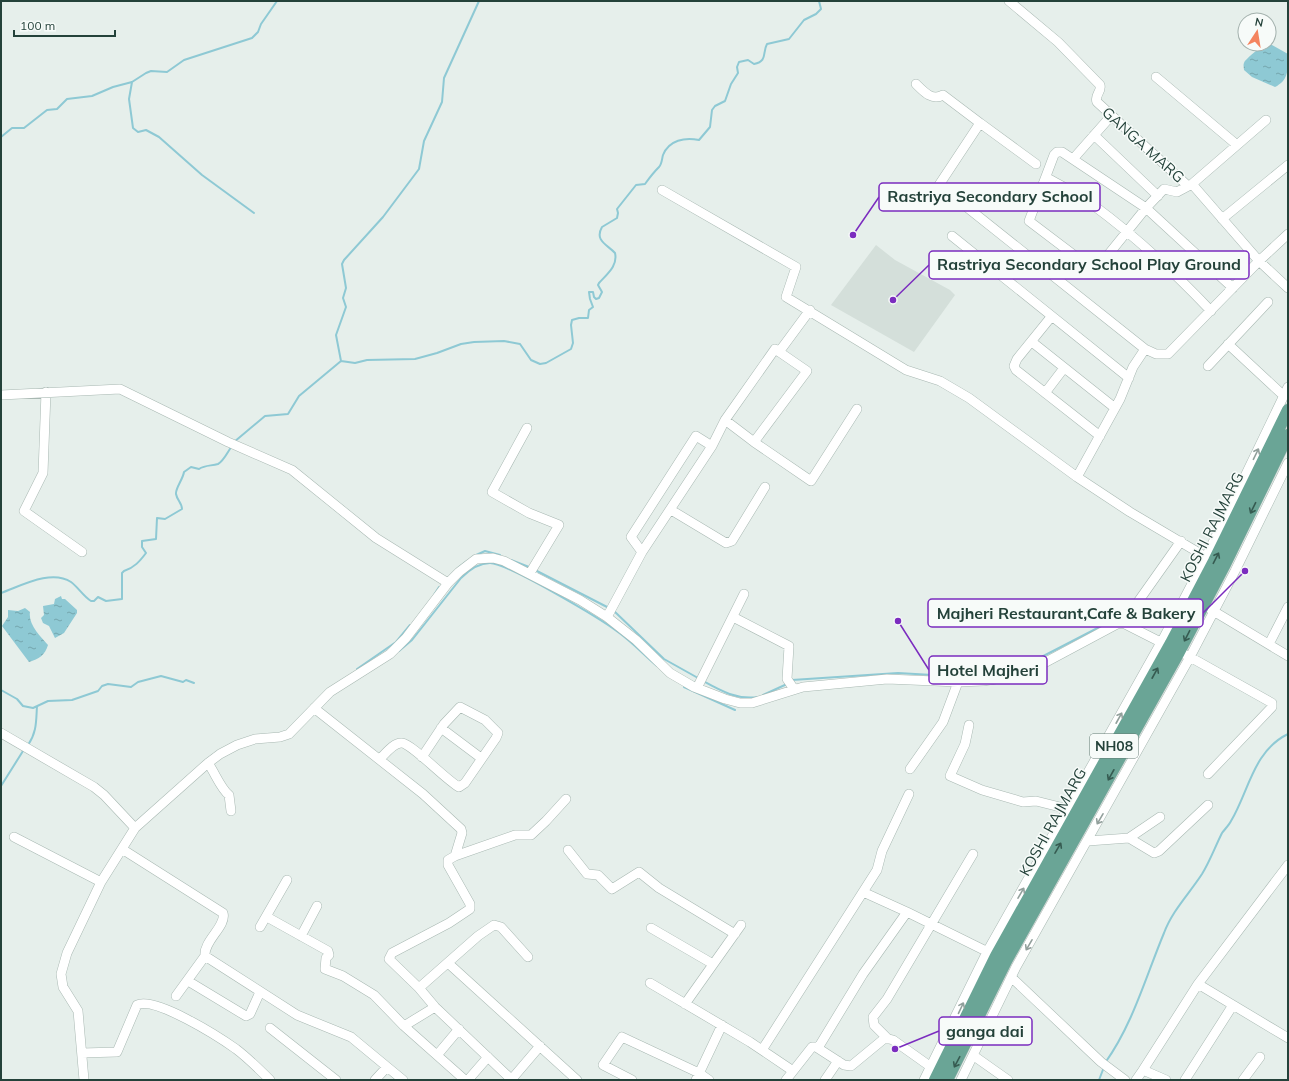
<svg xmlns="http://www.w3.org/2000/svg" width="1289" height="1081" font-family="Mulish,sans-serif">
<defs>
<pattern id="water-ripples" width="26" height="14" patternUnits="userSpaceOnUse"><rect width="26" height="14" fill="#8ec9d4"/><path d="M2 4q2-2 4 0t4 0M15 11q2-2 4 0t4 0" fill="none" stroke="#74a5ad"/></pattern>
</defs>
<rect width="100%" height="100%" fill="#e6efeb"/>
<path fill="#d4dfda" d="M876,245L895,260L950,290L955,295L914,352L831,305Z"/>
<path fill="url(#water-ripples)" d="M1266,44L1272,45L1288,54C1288,69 1289,80 1275,87L1252,77L1244,70C1244,68 1243,65 1244,63C1245,59 1262,46 1266,44Z
M61,596L62,599H65L77,610V613L64,633L55,638L49,626L43,623L41,618L44,615L43,606L54,604L55,599Z
M25,608L30,612C28,624 40,636 48,645C45,655 39,659 29,662L2,626L8,617V610L18,611Z"/>
<g fill="none" stroke-linecap="round" stroke-linejoin="round">
<path stroke="#8ec9d4" stroke-width="2" d="M132,82L129,99L133,128L138,132L146,130L159,137L202,175L254,213
M1,137L12,128H24L47,110L57,109L67,99L92,96L113,87L132,82L146,73L151,71L167,72L184,60L252,38L258,32L261,24L277,1
M341,361L336,335L346,307L343,298L346,288L342,264L344,260L383,217L419,169L424,141L442,102L444,78L479,1
M234,442L265,416L288,414L299,396L341,361L355,363L367,360L415,359L437,353L461,344L474,342L504,341L520,344L531,360L540,364L546,363L571,349L573,343L571,325L572,320L579,318H588L589,310L593,307L590,299L589,292H593L594,297L596,299L599,298L602,292L598,285L599,283C607,274 618,266 615,253C608,245 594,241 602,227L617,218L618,213L617,209L636,185L645,184C650,177 654,172 659,167C662,164 662,158 663,155C669,140 685,137 699,140L710,127L712,110L715,106L725,101L731,84L738,73L737,67L739,62L748,60L754,64C768,61 762,53 767,44L789,39L804,20L816,14L821,9L819,1
M474,556L485,551L500,555
M511,560L529,567
M458,568L467,561
M535,570L609,608
M1,593C21,586 51,569 71,582C78,587 83,596 91,601H94L98,597L106,601L122,599V573L124,571C134,568 140,561 146,553L142,547V541L156,539L157,518L165,519L182,509C182,503 177,500 176,494C175,489 183,479 184,472L191,467L199,469C205,465 211,466 218,464C224,461 228,451 232,446
M434,595L439,587
M614,611L664,659L698,678
M399,651L412,640L461,578C469,570 478,563 490,563C507,563 601,619 618,632C632,642 644,655 657,666
M357,669L396,642L410,625
M792,680L898,673L967,677L997,674L1026,665L1115,619L1126,610L1133,601
M703,681C721,691 737,700 758,697
M684,687L735,710
M1,690L17,699L23,706L33,708L48,701L72,700L98,691L102,686L108,684L131,687L138,682L161,676L183,682L186,680L194,683
M763,695L787,684
M28,745C37,732 36,721 37,706
M1,786L23,751
M1105,1063C1133,1024 1146,976 1164,933C1172,911 1189,894 1202,874C1210,861 1215,847 1222,833C1225,829 1229,825 1231,821C1249,791 1253,751 1288,734
M1099,1080L1104,1067"/>
<g stroke="#a8b8b2" stroke-width="10">
<path id="minor" d="M1009,1L1058,42L1100,85C1102,92 1094,95 1097,102L1188,186
M1156,77L1237,145
M916,84C924,92 932,101 943,95L980,123
M1094,135L1158,196
M1073,159L1111,116
M1036,164L980,123L939,185L1145,349L1156,354H1168L1259,261L1288,234
M1046,177C1061,186 1078,194 1093,205C1135,236 1175,273 1211,311
M1192,184L1259,261L1288,288
M662,190L796,267L786,297L906,370L940,381L969,398L1077,477L1130,512L1206,557
M1222,219L1288,165
M952,236L1129,378
M1233,288L1146,208L1062,152H1057L1054,155L1029,221L1095,271L1146,208L1164,189L1177,192L1192,184L1266,120
M1051,317L1017,359L1014,366L1016,370L1100,436
M1032,342L1115,408
M1228,344L1284,396
M779,352L810,310
M1208,366L1268,302
M46,392L43,473L24,511L82,552
M1045,393L1064,368
M1,395L120,389L228,442L292,470L376,538L448,583
M527,428L492,492L529,513L559,525L530,573
M754,442L811,481L857,409
M712,446L725,420L775,349L807,371L754,442L725,420
M1077,477L1120,399L1133,367L1145,349
M671,510L726,543L732,541L765,487
M1210,609L1288,656
M607,617L642,552L631,537L696,436L712,446L642,552
M733,617L789,646L787,679L794,689
M1123,623L1181,541
M1269,644L1288,607
M697,688L744,594
M314,708L423,794L461,829L462,833L455,856L448,860V865L470,904V909L449,923L392,953L389,959L419,988L435,1007L512,1080
M969,725L965,744L950,776L982,790L1023,802L1036,801L1068,809
M441,728L481,758
M1,733L94,787L104,795L135,828
M380,759C385,754 394,742 402,743C412,744 446,780 459,787L465,783L496,738L498,733L485,720L460,707L444,724L422,757
M208,763C215,773 221,789 229,795L231,811
M910,769L943,722L958,682
M14,837L101,882
M1129,838L1160,817
M1088,841L1129,838L1154,853L1159,851L1208,805
M122,849L223,913C227,926 203,941 205,956
M568,850L587,874L598,875L612,889L639,872L659,888L735,934
M455,856L515,835H531L546,821L566,799
M863,892L907,912L992,954
M267,917L328,951L329,955L326,958L325,969L343,976L374,995L404,1026L465,1080
M260,927L287,880
M651,928L713,964
M301,936L317,906
M448,963L577,1080
M1011,977L1101,1062L1125,1080
M188,981L246,1016L250,1014L260,992
M650,983L750,1042L793,1071
M1198,984L1288,1038
M419,988L478,936L494,925L501,927L528,957
M176,996L205,956L297,1015L351,1037L403,1080
M685,1004L741,925
M404,1026L435,1007
M270,1028L336,1080
M888,1039L874,1025L873,1017L887,999L973,854
M818,1048L863,974L907,912
M762,1050L877,870L882,851L909,794
M82,1053L117,1052L137,1005C155,996 219,1037 236,1049C248,1058 259,1069 270,1080
M438,1054L459,1029
M974,1056L1008,1080
M1143,1070L1198,984L1288,865
M84,1080L78,1011L63,987L61,974L67,953L101,882L135,828L208,763L220,754L237,745L255,739L280,737L289,734L330,692L390,654L406,638L448,583L459,572L476,559L493,558L504,561L580,600L607,617L636,640L670,673L694,687L725,699L740,703H752L803,687L887,679L958,682L983,681L1009,677L1031,670L1117,624L1123,623L1190,657L1272,703V707L1208,774
M375,1080L387,1067
M468,1080L488,1057
M511,1080L540,1046
M632,1080L603,1065L622,1037L699,1073L709,1080
M696,1080L722,1025
M786,1080L812,1047H816L844,1065L851,1066L885,1038L893,1040L931,1067
M825,1080L838,1061
M924,1080L987,952L1163,639L1206,557L1288,387
M961,1080L1016,967L1190,657L1235,571L1288,463
M1136,1080L1143,1070L1166,1080
M1185,1080L1233,1005
M1243,1080L1260,1057"/>
</g>
<g stroke="#c2cac8" stroke-width="13">
<path id="major" d="M935,1080L996,956L1171,643L1214,561L1288,410
M947,1080L1006,961L1179,652L1224,566L1288,435"/>
</g>
<use href="#minor" stroke="#fff" stroke-width="9"/>
<use href="#major" stroke="#6aa596" stroke-width="12"/>
</g>
<defs><path id="oneway-shaft" d="M-6 0H5M1.5-3L5.5 0L1.5 3" fill="none" stroke-width="1.6" stroke-linecap="round" stroke-linejoin="round"/></defs>
<g stroke="#92a09c">
<use href="#oneway-shaft" transform="translate(1256 454) rotate(-64)"/>
<use href="#oneway-shaft" transform="translate(1119 718) rotate(-61)"/>
<use href="#oneway-shaft" transform="translate(1100 819) rotate(120)"/>
<use href="#oneway-shaft" transform="translate(1021 893) rotate(-60)"/>
<use href="#oneway-shaft" transform="translate(1029 945) rotate(120)"/>
<use href="#oneway-shaft" transform="translate(961 1008) rotate(-65)"/>
</g>
<g stroke="#365b51">
<use href="#oneway-shaft" transform="translate(1253 508) rotate(116)"/>
<use href="#oneway-shaft" transform="translate(1216 558) rotate(-63)"/>
<use href="#oneway-shaft" transform="translate(1187 636) rotate(117)"/>
<use href="#oneway-shaft" transform="translate(1155 673) rotate(-61)"/>
<use href="#oneway-shaft" transform="translate(1111 775) rotate(119)"/>
<use href="#oneway-shaft" transform="translate(1058 848) rotate(-60)"/>
<use href="#oneway-shaft" transform="translate(957 1062) rotate(118)"/>
</g>
<g text-anchor="middle" stroke-width="3" stroke-linejoin="round" paint-order="stroke">
<rect fill="#f7fbf9" stroke="#637a73" stroke-width="1" x="1090" y="734" width="48" height="24" rx="3"/>
<g font-size="14" font-weight="bold" fill="#24423a">
<text x="1114" y="751">NH08</text>
</g>
<g font-size="15" fill="#24423a" stroke="#f7fbf9">
<text transform="translate(1143 145) rotate(42)" y="5">GANGA MARG</text>
<text transform="translate(1212 527) rotate(-63)" y="5">KOSHI RAJMARG</text>
<text transform="translate(1053 822) rotate(-61)" y="5">KOSHI RAJMARG</text>
</g>
</g>
<path fill="none" stroke="#7b2cbf" stroke-width="1.5" d="M853 235L879 197M893 300L929 265M1245 571L1203 613M898 621L929 670M895 1049L939 1031"/>
<g fill="#7b2cbf" stroke="#f7fbf9" stroke-width="1.5">
<circle cx="853" cy="235" r="4"/>
<circle cx="893" cy="300" r="4"/>
<circle cx="1245" cy="571" r="4"/>
<circle cx="898" cy="621" r="4"/>
<circle cx="895" cy="1049" r="4"/>
</g>
<g fill="#f7fbf9" stroke="#7b2cbf" stroke-width="1.5">
<rect x="879" y="183" width="221" height="28" rx="4"/>
<rect x="929" y="251" width="320" height="28" rx="4"/>
<rect x="928" y="599" width="275" height="28" rx="4"/>
<rect x="929" y="656" width="118" height="28" rx="4"/>
<rect x="939" y="1017" width="93" height="28" rx="4"/>
</g>
<g font-size="16" text-anchor="middle" font-weight="bold" fill="#24423a">
<text x="990" y="202">Rastriya Secondary School</text>
<text x="1089" y="270">Rastriya Secondary School Play Ground</text>
<text x="1066" y="619">Majheri Restaurant,Cafe &amp; Bakery</text>
<text x="988" y="676">Hotel Majheri</text>
<text x="985" y="1037">ganga dai</text>
</g>
<rect width="1289" height="1081" fill="none" stroke="#24423a" stroke-width="4"/>
<g transform="translate(1257 32) rotate(12)"><circle r="19" fill="#f7fbf9" stroke="#a3b1ad"/>
<path d="M0-3L7 15L0 10L-7 15Z" fill="#f4845f"/>
<text y="-6" font-size="11" font-weight="bold" text-anchor="middle" fill="#24423a">N</text>
</g>
<path d="M14 30v6h101v-6" fill="none" stroke="#24423a" stroke-width="2"/>
<text x="20" y="30" font-size="12" fill="#24423a" stroke="#f7fbf9" stroke-width="3" paint-order="stroke">100 m</text>
</svg>
